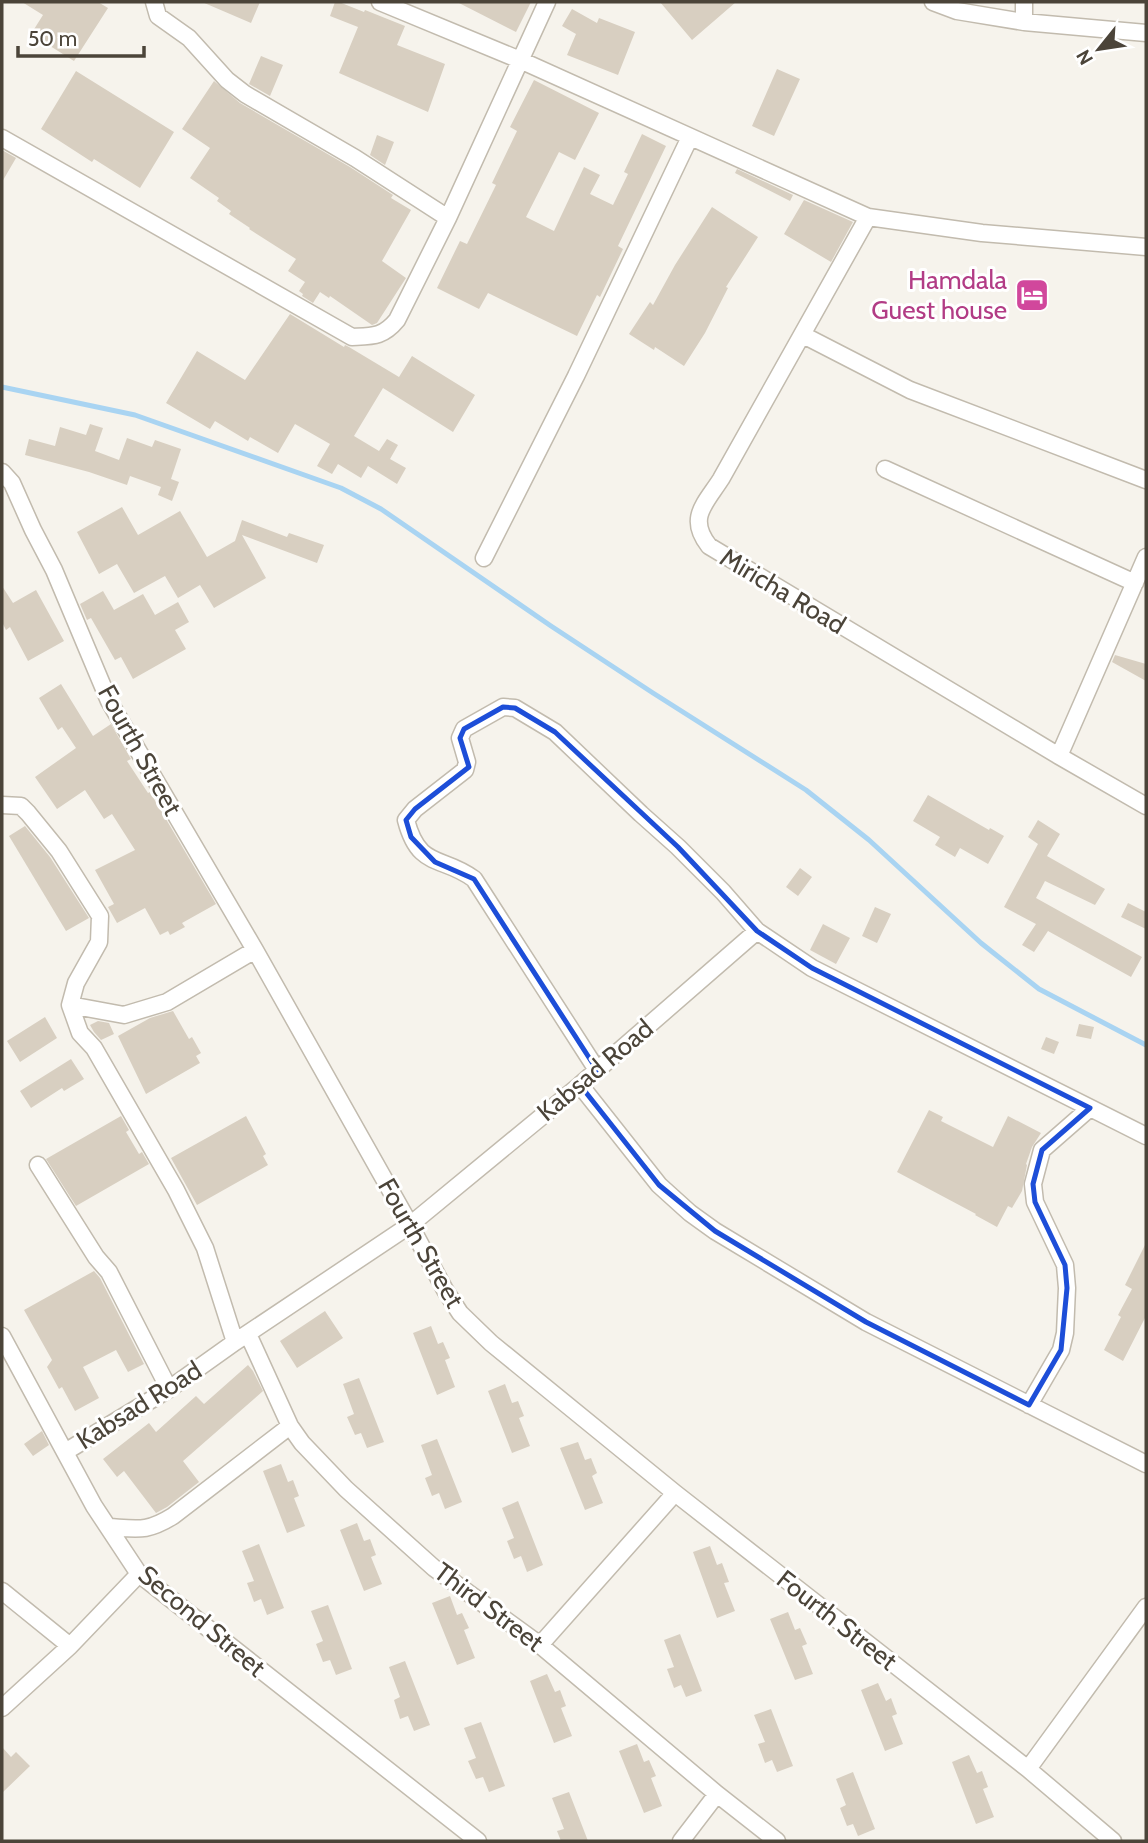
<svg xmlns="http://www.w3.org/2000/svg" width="1148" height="1843" font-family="Cabin,sans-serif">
<rect width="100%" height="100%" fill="#f6f3ec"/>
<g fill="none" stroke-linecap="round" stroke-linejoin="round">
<path stroke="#a9d4f2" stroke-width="5" d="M2,387L135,415L341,488L381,509L551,626L653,693L806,790L869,840L981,943L1039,989L1146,1045"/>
</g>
<path fill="#d8cfc1" d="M22,2H98L108,8L74,61L31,34L43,15Z
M202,2H260L251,23Z
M335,2H339L364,12L365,10L405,26L397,45L445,64L428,112L339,73L358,27L330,16Z
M457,2H531L516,32Z
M660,2H736L692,40Z
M572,9L597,23L599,18L635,32L618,75L567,55L576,34L562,26Z
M261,56L283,65L270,96L249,84Z
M777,69L800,79L774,136L752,126Z
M76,71L174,132L140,188L94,159L92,162L41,129Z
M534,80L599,113L575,160L559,152L526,217L554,231L584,167L600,175L590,194L613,205L628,174L624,172L642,134L666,146L618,246L623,249L600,297L597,295L577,336L488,293L479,309L437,288L460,241L467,244L496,185L492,183L517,131L510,127Z
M214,81L240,103L350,167L393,195L391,198L411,210L382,261L406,278L377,323L372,325L330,296L329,298L320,292L313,303L302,296L303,294L299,291L305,282L288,271L296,259L249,229L250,228L229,214L231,211L217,201L219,198L190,178L210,148L182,129Z
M377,135L394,142L385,165L370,155Z
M2,150L16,158L2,182Z
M737,169L793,195L790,201L735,173Z
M804,200L853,222L831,262L784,234Z
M712,207L758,237L726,287L728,288L705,333L684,366L655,347L654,350L629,334L650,302L653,305L675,265Z
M290,314L344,347L345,345L349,347L399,377L412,356L475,395L453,432L383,388L354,436L379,451L387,439L398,445L390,459L406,468L397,484L368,466L361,478L338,464L332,474L317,466L330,444L295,424L278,453L250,437L248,441L215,421L210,429L166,403L197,351L245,380Z
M90,424L103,428L95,451L119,460L127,438L152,447L155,440L181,449L171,479L179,482L172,501L158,495L161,487L130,476L127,485L89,472L25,455L29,439L55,446L60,427L86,435Z
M122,507L138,535L180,511L207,557L235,541L242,520L287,537L289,533L324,545L317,563L242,535L266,578L214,608L200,585L178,598L165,576L134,593L117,564L99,574L77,532Z
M2,586L13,603L36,590L64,641L28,661L10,627L6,630L2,622Z
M103,591L114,610L143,594L155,615L178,602L189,622L175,630L186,649L133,679L121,657L115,660L91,618L87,620L80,604Z
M1115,655L1146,664V681L1112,662Z
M61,684L93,736L111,724L131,759L127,761L148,793L150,792L216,904L182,923L185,927L170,935L168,931L160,935L145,908L117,923L108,907L114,904L95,870L135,850L112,814L104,819L85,790L57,809L35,777L76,748L62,727L58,730L39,698Z
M928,795L989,830L990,828L1004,836L988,864L960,848L955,857L935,845L940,837L913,821Z
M1038,820L1060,834L1047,856L1105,889L1095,905L1045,881L1036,898L1142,957L1131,977L1048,931L1034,952L1022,945L1036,924L1004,907L1038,844L1028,837Z
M25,826L50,857L89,918L66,931L9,836Z
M800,868L812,877L798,896L786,887Z
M1128,903L1146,912V929L1121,917Z
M875,907L891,914L877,943L862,936Z
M823,924L850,938L836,964L810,950Z
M173,1011L189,1039L192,1037L201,1053L196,1056L200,1063L146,1094L118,1036L150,1018Z
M45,1017L57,1038L20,1062L7,1041Z
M98,1021L109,1023L114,1034L101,1040L94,1032L90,1025Z
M1079,1024L1094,1027L1091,1039L1076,1036Z
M1046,1037L1059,1042L1054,1054L1041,1049Z
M71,1059L84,1079L64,1091L62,1088L31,1108L20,1091Z
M929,1110L943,1117L941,1121L993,1147L1008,1116L1041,1133L1032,1147L1026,1164L1027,1165L1022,1191L1012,1208L1008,1206L997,1227L975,1215L976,1214L897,1172Z
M121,1116L129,1130L126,1132L139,1154L142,1152L149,1164L76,1206L46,1159Z
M246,1116L266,1154L263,1156L268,1165L197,1205L171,1158Z
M1146,1243V1316L1123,1361L1104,1350L1121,1317L1118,1315L1132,1289L1125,1285Z
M94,1271L100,1278L144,1364L128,1372L116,1350L83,1367L99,1398L75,1411L62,1387L59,1389L47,1367L52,1360L24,1310Z
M325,1311L343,1338L297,1368L280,1341Z
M431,1326L438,1344L443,1342L450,1358L445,1360L455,1387L437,1395L413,1333Z
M248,1365L253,1371L263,1391L183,1461L199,1482L167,1507L156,1513L124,1471L117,1477L103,1459L149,1423L156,1432L196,1396L204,1404Z
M359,1378L384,1442L367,1448L361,1433L355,1435L347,1417L354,1414L343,1384Z
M505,1384L512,1403L518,1401L524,1416L519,1418L530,1446L512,1453L488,1391Z
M42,1431L49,1445L33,1456L24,1444Z
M437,1439L462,1502L445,1509L439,1493L432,1496L425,1478L432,1475L421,1445Z
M578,1442L585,1460L591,1458L597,1473L592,1476L603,1503L585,1510L560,1448Z
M281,1464L288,1482L293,1480L299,1496L294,1498L305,1526L287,1533L263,1471Z
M518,1501L543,1565L527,1572L521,1556L514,1559L507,1541L514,1538L502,1508Z
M357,1523L364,1541L370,1539L376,1555L371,1557L382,1584L364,1591L340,1530Z
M259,1544L284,1608L267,1615L261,1599L254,1602L247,1583L254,1581L242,1551Z
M710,1546L717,1565L722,1563L729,1582L724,1583L735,1611L717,1618L693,1552Z
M450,1596L457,1615L462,1613L469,1628L464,1630L475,1658L457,1665L432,1603Z
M328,1605L352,1669L336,1675L330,1660L323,1662L316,1644L323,1641L311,1611Z
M788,1612L795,1630L800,1628L807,1644L802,1646L813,1674L795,1680L770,1619Z
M680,1634L702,1691L686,1697L681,1685L674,1688L667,1669L674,1667L664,1640Z
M405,1661L430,1725L414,1731L408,1716L400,1719L394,1700L400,1697L389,1667Z
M547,1674L555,1692L560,1690L566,1706L561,1708L572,1736L554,1743L530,1681Z
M878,1683L886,1701L891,1698L897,1714L892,1716L903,1744L885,1751L861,1690Z
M771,1709L793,1766L777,1772L772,1760L765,1763L758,1744L765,1742L754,1715Z
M481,1722L505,1786L489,1792L483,1777L476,1779L468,1761L476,1758L464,1728Z
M637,1744L644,1762L649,1760L656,1776L651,1778L662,1806L644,1813L619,1751Z
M2,1747L11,1757L16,1752L30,1766L2,1793Z
M969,1755L977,1773L982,1771L988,1787L983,1789L994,1817L976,1824L952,1762Z
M853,1772L875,1829L858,1836L853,1824L847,1826L840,1808L846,1805L836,1779Z
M569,1792L588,1841H561L557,1831L564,1829L552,1798Z"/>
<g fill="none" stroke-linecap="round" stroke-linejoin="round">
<g stroke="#c2bbae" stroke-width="19">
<path id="minor" d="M154,2L158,16L189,38L227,80L245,94L355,158L448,218
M380,2L520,60L868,217L982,233L1146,247
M933,2L957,11L1024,22L1146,33
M1024,22V2
M2,138L352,337C373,336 383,337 397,320L448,218L547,2
M868,217L721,479C705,504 687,518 709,546L1059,756L1146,806
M803,335L910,390L1146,480
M885,469L1135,583
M2,472L12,483L33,530L54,570L109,701L255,950L410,1225L445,1290L460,1313L491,1343L675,1493L1028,1769L1113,1841
M484,558L576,376L690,137
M1059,756L1146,557
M2,805L21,806L28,813L59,851L100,916L99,942L76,983L70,1005L80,1033L94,1048L176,1190L205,1248L235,1342
M70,1005L124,1015L167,1002L255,950
M597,1070L474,879C442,855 419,870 406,820L415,809L465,770L467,762L460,738L464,729L503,707L515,708L555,732L641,814L678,847L723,892L757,931
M580,1085L659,1185L690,1213L715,1231L866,1322L1146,1464
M38,1165L96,1257L109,1272L169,1389
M248,1334L290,1426L302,1443L346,1489L434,1568L540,1645L717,1794L777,1841
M2,1336L94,1506L139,1574L478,1841
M1029,1405L1061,1350L1065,1333L1067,1288L1065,1265L1035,1202L1033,1184L1042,1150L1090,1108
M65,1452L169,1389L235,1342L410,1225L580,1085L757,931L812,968L1146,1136
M109,1527C139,1529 147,1532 173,1516L290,1426
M2,1591L70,1646
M540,1645L675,1493
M2,1708L70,1646L139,1574
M1028,1769L1146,1607
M681,1841L717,1794"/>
</g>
<use href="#minor" stroke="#fff" stroke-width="16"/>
</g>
<path fill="none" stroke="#1d4ed8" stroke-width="5" stroke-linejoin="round" d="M503,707L515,708L555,732L678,847L757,931L812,968L1090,1108L1042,1150L1033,1184L1035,1202L1065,1265L1067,1288L1061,1350L1029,1405L866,1322L715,1231L659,1185L580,1085L597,1070L474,879L435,862L411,837L406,820L415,809L469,767L460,738L464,729Z"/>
<defs>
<g id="hotel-square" transform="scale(1.75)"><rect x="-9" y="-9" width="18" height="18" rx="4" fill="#d1479c" stroke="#fff"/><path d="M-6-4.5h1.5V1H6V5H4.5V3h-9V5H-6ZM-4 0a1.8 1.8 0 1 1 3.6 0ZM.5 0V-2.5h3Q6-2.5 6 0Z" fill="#fff"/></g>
</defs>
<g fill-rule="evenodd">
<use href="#hotel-square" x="1032" y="295"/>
</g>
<g text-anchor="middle" stroke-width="6" stroke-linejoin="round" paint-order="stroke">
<g font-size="26" fill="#b23c85" stroke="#fff" text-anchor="end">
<text x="1007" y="289">Hamdala<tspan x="1007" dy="30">Guest house</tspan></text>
</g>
<g font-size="26" fill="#4b4439" stroke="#fff">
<text transform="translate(783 591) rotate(31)" y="9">Miricha Road</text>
<text transform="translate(140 750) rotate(61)" y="9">Fourth Street</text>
<text transform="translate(595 1070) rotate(-40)" y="9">Kabsad Road</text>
<text transform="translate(421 1243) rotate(60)" y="9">Fourth Street</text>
<text transform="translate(139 1405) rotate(-32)" y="9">Kabsad Road</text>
<text transform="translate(489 1607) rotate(37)" y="9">Third Street</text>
<text transform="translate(837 1620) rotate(38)" y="9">Fourth Street</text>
<text transform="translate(202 1621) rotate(40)" y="9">Second Street</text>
</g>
</g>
<rect width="1148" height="1843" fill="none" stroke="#4b4439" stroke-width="7"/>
<g transform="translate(1099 49) rotate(240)" stroke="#ffffff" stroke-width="5" paint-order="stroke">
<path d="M0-5L12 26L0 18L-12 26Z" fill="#4b4439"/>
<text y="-10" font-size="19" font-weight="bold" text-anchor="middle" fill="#4b4439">N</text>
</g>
<path d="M18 46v10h126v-10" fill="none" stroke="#4b4439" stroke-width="3.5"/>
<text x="28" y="46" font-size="21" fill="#4b4439" stroke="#ffffff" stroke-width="5" paint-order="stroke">50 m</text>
</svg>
